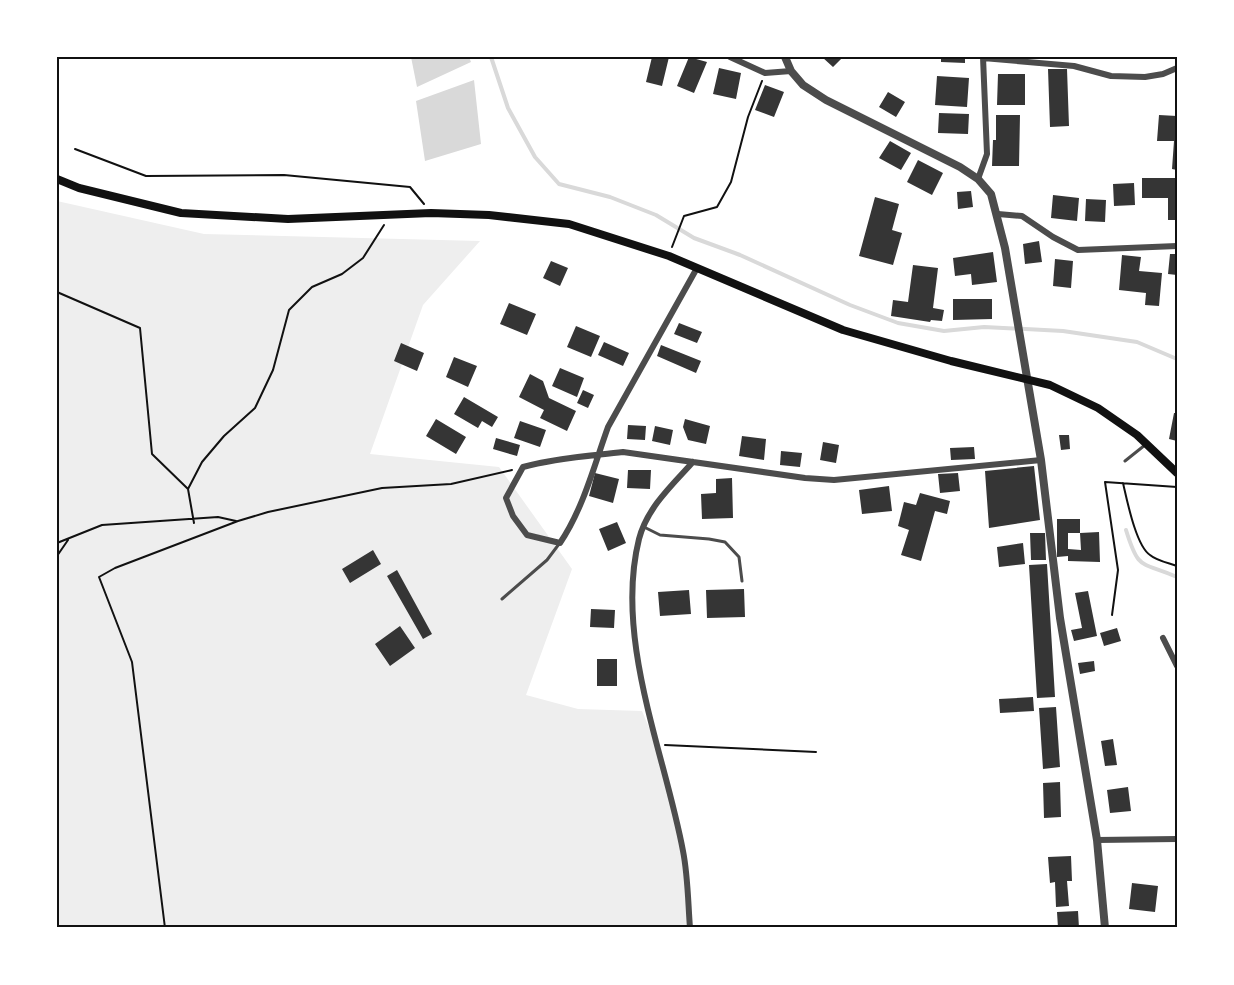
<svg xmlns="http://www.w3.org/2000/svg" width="1234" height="985" font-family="Rubik,sans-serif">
<rect width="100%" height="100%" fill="#fff"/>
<path fill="#eee" d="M57,201L204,234L480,241L423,305L370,454L499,467L572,569L526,695L578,709L642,711L656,744L683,852L690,928H57Z"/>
<path fill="#d9d9d9" d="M411,57H469L471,62L417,87Z
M474,80L481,144L425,161L416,101Z"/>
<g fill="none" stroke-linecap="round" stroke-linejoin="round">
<path stroke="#d9d9d9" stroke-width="4" d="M491,57L508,108L535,157L559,184L610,197L656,215L694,238L740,255L850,305L898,323L944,331L984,327L1063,331L1137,342L1177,359
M1126,530C1139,572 1141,561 1177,577"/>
</g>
<path fill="#353535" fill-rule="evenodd" d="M652,57H669L662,86L646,82Z
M689,57L707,62L694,93L677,86Z
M822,57H843L833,67Z
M941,57H965V63L941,62Z
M719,68L741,73L736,99L713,94Z
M1048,69H1067L1069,126L1050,127Z
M998,74H1025V105H997Z
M937,76L969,78L967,107L935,105Z
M765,85L784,92L774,117L755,110Z
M888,92L905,102L896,117L879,107Z
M939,113L969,114L968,134L938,133Z
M996,115H1020L1019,166H992L993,140H996Z
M1159,115L1177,116V170L1172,169L1174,141H1157Z
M890,141L911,153L901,170L879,158Z
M918,160L943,173L932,195L907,182Z
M1142,178H1177V220H1168V198H1142Z
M1134,183L1135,205L1114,206L1113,184Z
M971,191L973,207L958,209L957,192Z
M1053,195L1079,198L1077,221L1051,218Z
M875,197L899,204L892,230L902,233L893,265L859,256Z
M1086,199L1106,200L1105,222L1085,221Z
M1039,241L1042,262L1025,264L1023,244Z
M993,252L997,282L972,285L971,274L955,276L953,258Z
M1170,254H1177V275L1168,274Z
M1122,255L1141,257L1139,271L1162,273L1159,306L1145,305L1146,293L1119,290Z
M1055,259L1073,261L1071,288L1053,286Z
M551,261L568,268L560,286L543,278Z
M913,265L938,268L933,308L944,310L942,321L931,320L930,322L891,316L893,300L908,302Z
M953,299H992V319L953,320Z
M509,303L536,314L527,335L500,324Z
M679,323L702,332L697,343L674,334Z
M576,326L600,336L591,357L567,347Z
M604,342L629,353L623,366L598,355Z
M401,343L424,353L417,371L394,361Z
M661,345L701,361L696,373L657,356Z
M454,357L477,366L468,387L446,377Z
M560,368L584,378L577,397L552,386Z
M530,374L543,381L549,398L576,411L567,431L540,418L544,410L519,397Z
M583,390L594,395L588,408L577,403Z
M464,397L498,417L492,427L482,421L478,428L454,414Z
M1174,413H1177V441L1169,439Z
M436,419L466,437L456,454L426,436Z
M685,419L710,426L706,444L688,440L683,427Z
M520,421L546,430L540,447L514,438Z
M628,425L646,426L645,440L627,439Z
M655,426L673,430L670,445L652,441Z
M1059,435H1069L1070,449L1061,450Z
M742,436L766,439L764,460L739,456Z
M496,438L520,445L517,456L493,449Z
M823,442L839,445L836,463L820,460Z
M974,447L975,459L951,460L950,448Z
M781,451L802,453L800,467L780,465Z
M1034,466L1040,520L989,528L985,471Z
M628,470H651L650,489L627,488Z
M595,473L619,479L613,503L589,496Z
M958,473L960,491L940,493L938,474Z
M732,478L733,518L702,519L701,494L716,493V479Z
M889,486L892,511L862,514L859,490Z
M920,493L950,501L947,514L935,511L921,561L901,555L909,530L898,526L904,502L916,505Z
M1057,519H1080V533L1099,532L1100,562L1068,561V556L1057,557ZM1068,533H1080L1081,550L1068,549Z
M617,522L626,543L608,551L599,529Z
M1030,533H1045L1046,560H1031Z
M1023,543L1025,564L999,567L997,547Z
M373,550L381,564L350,583L342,569Z
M1047,564L1055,697L1037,698L1029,565Z
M397,570L432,634L423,639L387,576Z
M744,589L745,617L707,618L706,590Z
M689,590L691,614L660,616L658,592Z
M1088,591L1097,636L1074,641L1071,630L1082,628L1075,593Z
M591,609L615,610L614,628L590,627Z
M400,626L415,648L390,666L375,644Z
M1117,628L1121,641L1104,646L1100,633Z
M597,659H617V686H597Z
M1094,661L1095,671L1080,674L1078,663Z
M1033,697L1034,711L1000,713L999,699Z
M1056,707L1060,767L1043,769L1039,708Z
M1113,739L1117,765L1105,766L1101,741Z
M1060,782L1061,817L1044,818L1043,783Z
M1128,787L1131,811L1110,813L1107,790Z
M1071,856L1072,881H1067L1069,906L1056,907L1055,882L1050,883L1048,857Z
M1132,883L1158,886L1155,912L1129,909Z
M1078,911L1079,928H1058L1057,912Z"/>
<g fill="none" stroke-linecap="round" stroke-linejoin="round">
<path stroke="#111" stroke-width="2" d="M75,149L146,176L284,175L410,187L424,204
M672,247L684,216L717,207L731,182L748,117L762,81
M57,292L140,328L152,454L188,489
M1123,483C1127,500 1136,546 1150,555C1157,561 1169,563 1177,566
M194,523L188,489L202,462L224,436L255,408L273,370L289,310L312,287L342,274L363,258L384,225
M57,543L102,525L218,517L236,521
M57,556L68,540
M1112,615L1118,570L1105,482L1177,487
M665,745L816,752
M165,928L132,662L99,577L115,568L238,521L268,512L382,488L451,484L512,470"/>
<path stroke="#4c4c4c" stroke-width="3" d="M1125,461L1145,445
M644,527L660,535L709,539L725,542L739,557L742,581
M502,599L547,560L559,544"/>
<path stroke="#4c4c4c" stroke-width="6" d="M730,57L765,73L791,71
M983,58L1074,66L1111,76L1145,77L1163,74L1177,68
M978,179L987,154L983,57
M998,214L1022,216L1053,237L1078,250L1177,246
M697,268L608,427C594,466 583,509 560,543L527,535L513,516L506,498L523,467C556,458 590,456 623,452L805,478L834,480L1041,460
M1163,638L1177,666
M1097,840L1177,839
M690,928C688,903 688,876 683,851C665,754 614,639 639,539C647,508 672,485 693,462"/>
<path stroke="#4c4c4c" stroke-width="8" d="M785,57L791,71L803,85L826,100L960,167L978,179L991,194L1005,248L1041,460L1060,618L1097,840L1105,928"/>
<path stroke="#111" stroke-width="8" d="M57,179L79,188L181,213L288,219L431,213L489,215L569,224L669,256L843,330L951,361L1050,385L1098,408L1137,435L1177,473"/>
</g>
<rect width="1234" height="985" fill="none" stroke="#ffffff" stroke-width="117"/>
<rect x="58" y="58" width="1118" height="868" fill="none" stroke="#111" stroke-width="2"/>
</svg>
